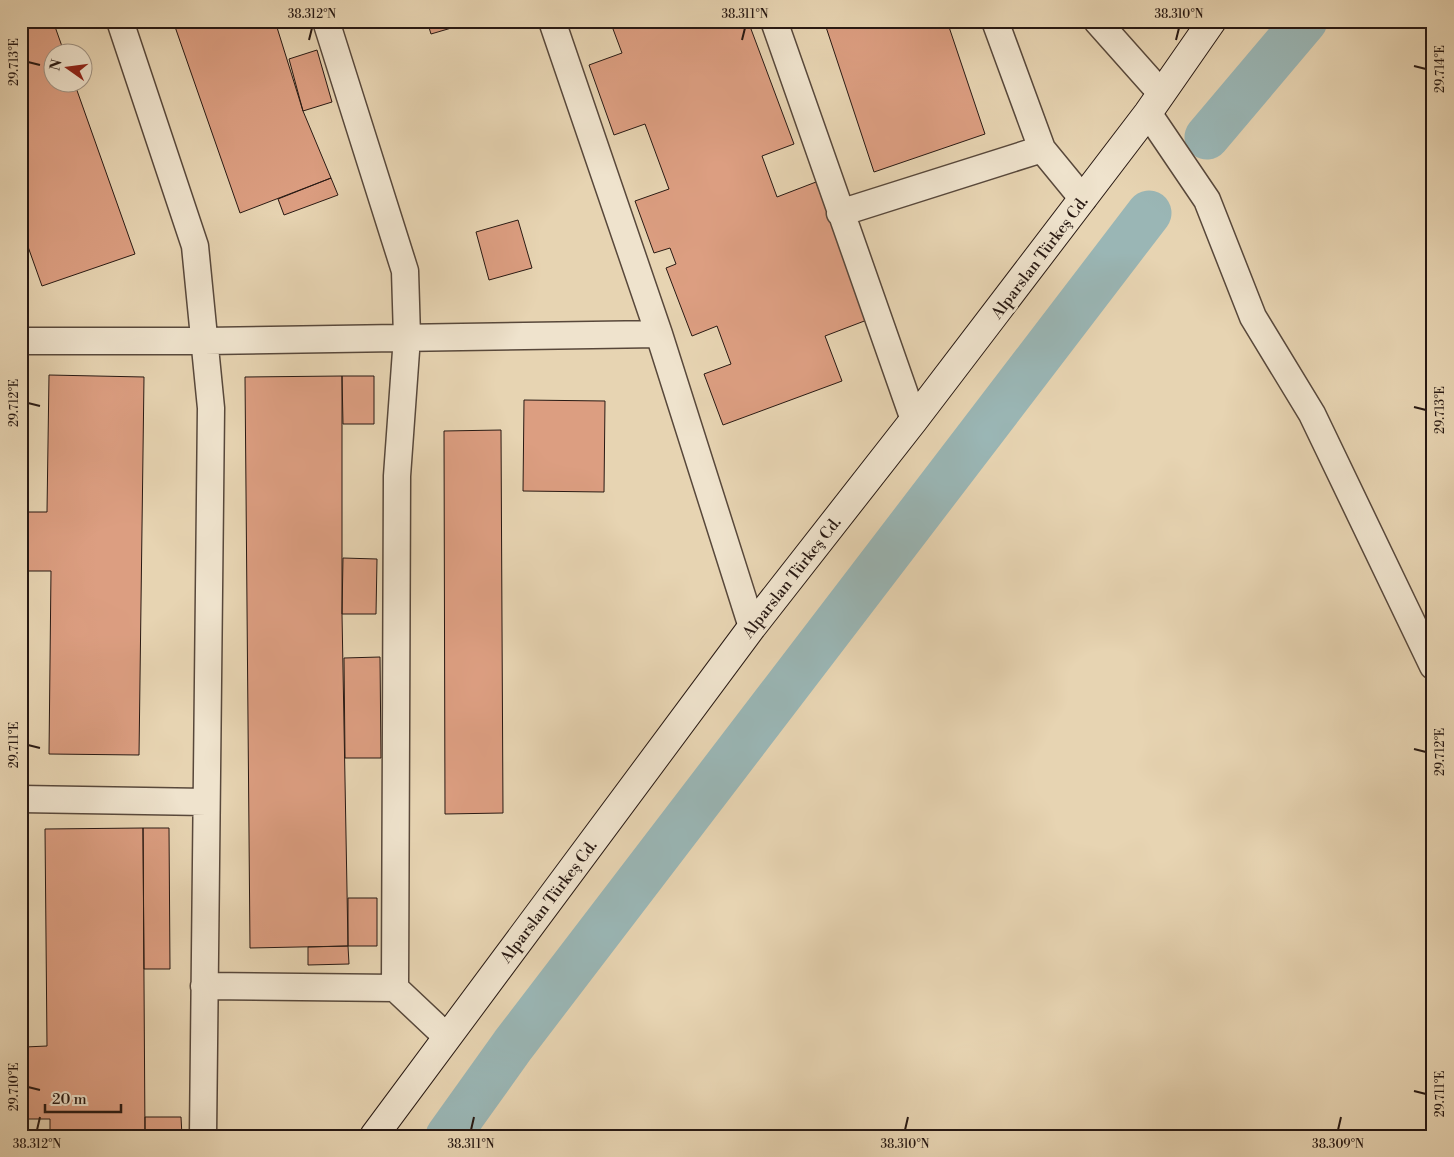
<svg xmlns="http://www.w3.org/2000/svg" width="1454" height="1157" font-family="'Libre Bodoni',serif">
<rect width="100%" height="100%" fill="#e7d4b2"/>
<filter id="stains"><feTurbulence type="fractalNoise" baseFrequency=".004" numOctaves="4"/><feColorMatrix values="0 0 0 0 .2 0 0 0 0 .09 0 0 0 0 .02 0 0 0 .5 -.17"/></filter>
<radialGradient id="worn" r=".72"><stop offset=".6" stop-color="#630" stop-opacity="0"/><stop offset="1" stop-color="#630" stop-opacity=".3"/></radialGradient>
<g fill="none" stroke-linecap="round" stroke-linejoin="round">
<path stroke="#9ab6b5" stroke-width="45" d="M1207,137L1305,21
M448,1136L513,1045L1149,213"/>
</g>
<path fill="#dc9e81" stroke="#281913" d="M21,21H53L64,52H52V82H74L135,254L42,286L21,227Z
M173,21H275L303,111L331,178L240,213Z
M427,21H475L431,34Z
M610,21H748L794,144L762,156L777,197L816,182L867,320L825,336L842,381L723,425L704,374L731,364L717,326L692,336L666,268L676,264L670,248L654,253L635,201L669,189L645,124L614,135L589,65L622,53Z
M824,21H947L985,134L874,172Z
M317,50L332,102L303,111L289,59Z
M331,178L338,195L284,215L278,199Z
M518,220L532,268L489,280L476,232Z
M49,375L144,377L139,755L49,754L51,571H24L25,512H47Z
M342,376V614L348,946L250,948L245,377Z
M342,376H374V424H343Z
M524,400L605,401L604,492L523,491Z
M501,430L503,813L445,814L444,431Z
M343,558L377,559L376,614H342Z
M380,657L381,758H345L344,658Z
M143,828L145,1136H50V1119H25V1047L47,1046L45,829Z
M143,828H169L170,969H144Z
M348,898H377V946H348Z
M348,946L349,964L308,965V947Z
M145,1117H181L182,1136H145Z"/>
<g fill="none" stroke-linecap="round" stroke-linejoin="round">
<g stroke="#58483b" stroke-width="29">
<path id="street" d="M120,21L195,246L211,408L203,1136
M326,21L405,271L407,337L397,476L395,988L447,1037
M552,21L659,334L752,627
M774,21L914,420
M995,21L1042,149L1083,199
M1097,21L1161,93
M1148,113L1207,200L1253,317L1312,414L1433,666
M840,213L1042,149
M21,341H205L659,334
M21,799L206,802
M204,986L395,988"/>
</g>
<g stroke="#281913" stroke-width="30">
<path id="secondary" d="M374,1136L752,627L914,420L1148,113L1212,21"/>
</g>
<use href="#street" stroke="#efe3cd" stroke-width="26"/>
<use href="#secondary" stroke="#efe3cd" stroke-width="28"/>
</g>
<path fill="none" stroke="#281913" stroke-width="2" d="M309,40L312,28M742,40L745,28M1176,40L1179,28M28,62L40,65M1414,66L1426,69M28,403L40,406M1414,407L1426,410M28,745L40,748M1414,749L1426,752M28,1087L40,1090M1414,1091L1426,1094M37,1130L40,1117M471,1130L474,1117M905,1130L908,1117M1338,1130L1341,1117"/>
<g text-anchor="middle" stroke-width="5" stroke-linejoin="round" paint-order="stroke">
<g font-size="16" fill="#281913" stroke="#efe3cd">
<text transform="translate(1039 257) rotate(-53)" y="6">Alparslan Türkeş Cd.</text>
<text transform="translate(791 577) rotate(-52)" y="6">Alparslan Türkeş Cd.</text>
<text transform="translate(548 901) rotate(-53)" y="6">Alparslan Türkeş Cd.</text>
</g>
</g>
<rect width="1454" height="1157" fill="none" stroke="#e7d4b2" stroke-width="55"/>
<g transform="translate(68 68) rotate(284)"><circle r="24" fill="#efe3cd" stroke="#9f9283"/>
<path d="M0-4L9 19L0 12L-9 19Z" fill="#8f2418"/>
<text y="-8" font-size="14" font-weight="bold" text-anchor="middle" fill="#281913">N</text>
</g>
<path d="M45 1104v8h76v-8" fill="none" stroke="#281913" stroke-width="2.5"/>
<text x="52" y="1104" font-size="15" fill="#281913" stroke="#efe3cd" stroke-width="4" paint-order="stroke">20 m</text>
<rect x="28" y="28" width="1398" height="1102" fill="none" stroke="#281913" stroke-width="2"/>
<g font-size="12" text-anchor="middle" fill="#281913">
<text x="312" y="18">38.312°N</text>
<text x="745" y="18">38.311°N</text>
<text x="1179" y="18">38.310°N</text>
<text transform="translate(14 62) rotate(-90)" y="4">29.713°E</text>
<text transform="translate(1440 69) rotate(-90)" y="4">29.714°E</text>
<text transform="translate(14 403) rotate(-90)" y="4">29.712°E</text>
<text transform="translate(1440 410) rotate(-90)" y="4">29.713°E</text>
<text transform="translate(14 745) rotate(-90)" y="4">29.711°E</text>
<text transform="translate(1440 752) rotate(-90)" y="4">29.712°E</text>
<text transform="translate(14 1087) rotate(-90)" y="4">29.710°E</text>
<text transform="translate(1440 1094) rotate(-90)" y="4">29.711°E</text>
<text x="37" y="1148">38.312°N</text>
<text x="471" y="1148">38.311°N</text>
<text x="905" y="1148">38.310°N</text>
<text x="1338" y="1148">38.309°N</text>
</g>
<rect width="100%" height="100%" filter="url(#stains)"/>
<rect width="100%" height="100%" fill="url(#worn)"/>
</svg>
